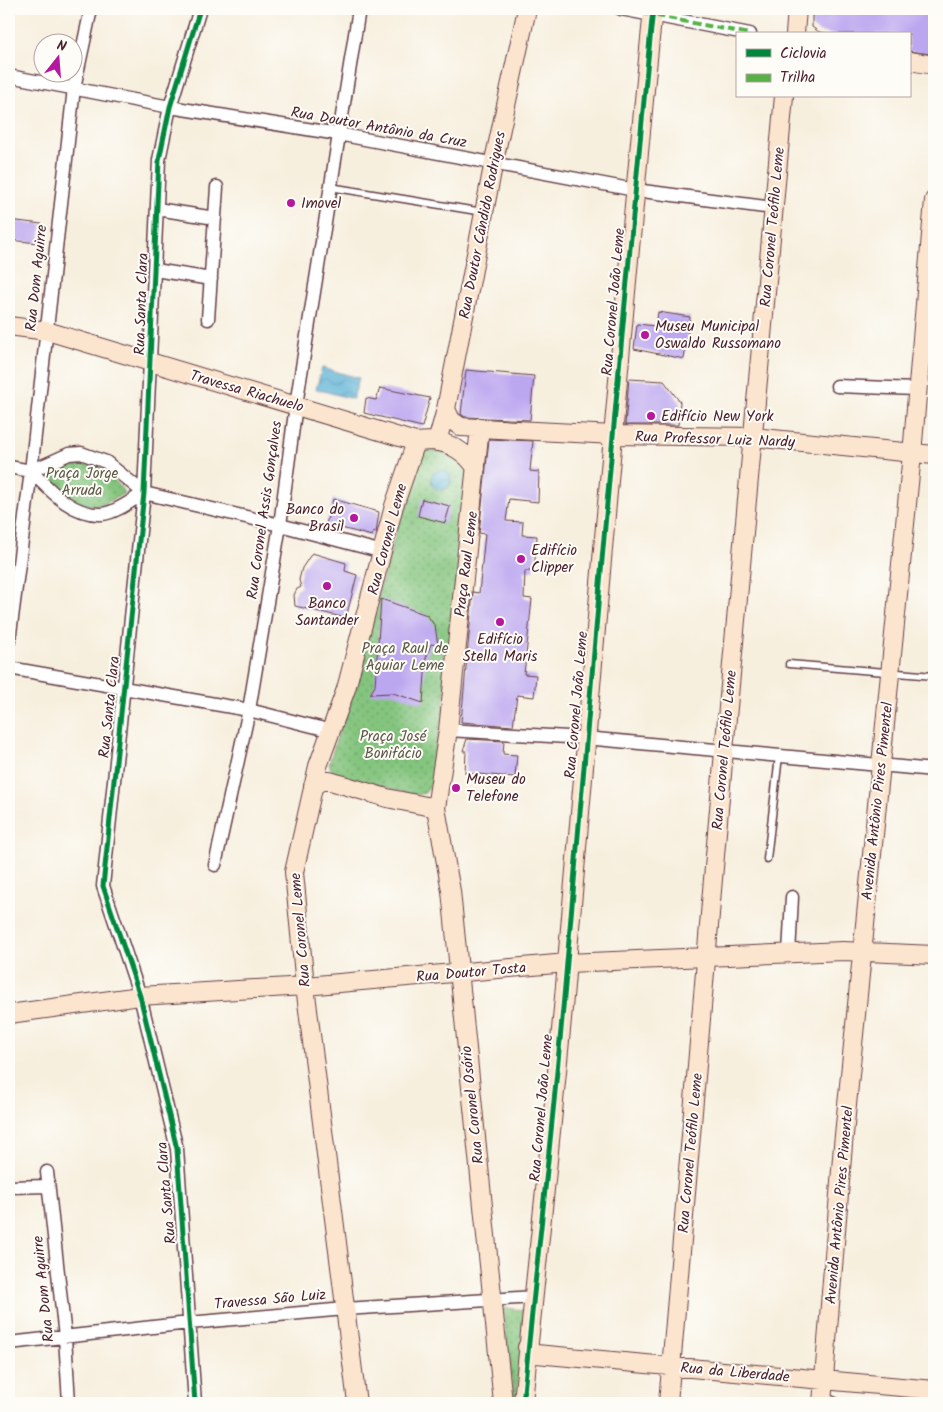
<svg xmlns="http://www.w3.org/2000/svg" width="943" height="1412" font-family="Kalam,sans-serif">
<defs>
<pattern id="park-dots" width="8" height="8" patternUnits="userSpaceOnUse" patternTransform="scale(1.25)"><rect width="8" height="8" fill="#84c57e"/><path d="M2 2h.1M6 6h.1" fill="none" stroke="#6e9f67" stroke-width="1.8" stroke-linecap="round"/></pattern>
<pattern id="water-waves" width="16" height="10" patternUnits="userSpaceOnUse" patternTransform="scale(1.25)"><rect width="16" height="10" fill="#59b2d6"/><path d="M0 5q4-4 8 0t8 0" fill="none" stroke="#4c90ae"/></pattern>
</defs>
<rect width="100%" height="100%" fill="#fdfcf7"/>
<filter id="ink" filterUnits="userSpaceOnUse"><feTurbulence type="fractalNoise" baseFrequency=".02" numOctaves="2"/><feDisplacementMap in="SourceGraphic" scale="10" xChannelSelector="R" yChannelSelector="G"/><feConvolveMatrix kernelMatrix="1 2 1 2 8 2 1 2 1" color-interpolation-filters="sRGB"/></filter>
<filter id="wash" filterUnits="userSpaceOnUse"><feTurbulence type="fractalNoise" baseFrequency=".0096" numOctaves="4" result="noise"/><feDisplacementMap in="SourceGraphic" scale="20" xChannelSelector="R" yChannelSelector="G"/><feGaussianBlur stdDeviation="1.12" result="paint"/><feColorMatrix in="noise" values="0 0 0 0 0 0 0 0 0 0 0 0 0 0 0 0 0 1.4 0 .05"/><feComposite in="paint" operator="in"/></filter>
<g filter="url(#wash)">
<rect width="100%" height="100%" fill="#f7efde"/>
<path fill="url(#park-dots)" stroke="#677254" fill-rule="evenodd" d="M428,448L455,454L469,470L443,710L431,785L425,793L414,795L337,774L331,769L329,764L419,453ZM439,471H445L450,475L451,485L446,489L432,478Z
M68,459C97,458 108,471 125,493C117,497 108,503 100,505C74,509 57,491 40,475Z
M503,1308L525,1310L516,1403H514Z"/>
<path fill="url(#water-waves)" stroke="#526880" d="M322,368L359,378L353,399L316,389Z
M431 480a10 10 0 1 1 20 0a10 10 0 1 1-20 0Z"/>
<g id="blocks">
<path fill="#bba6f0" d="M812,9H934L930,54L909,51V34H829L819,32L812,27Z
M9,220L42,224L39,243L9,240Z
M658,312L690,317L684,359L634,349L637,324L656,326Z
M466,370L534,376L530,420L465,417L461,414Z
M629,379L664,381L680,402L678,425H625Z
M380,388L430,398L422,427L364,413L366,398L376,400Z
M489,439L533,441L530,471L539,472L538,502L509,499L506,521L523,522L522,535L537,536L534,571H525L524,598L532,599L524,674L536,675L534,697L517,695L513,726L461,722L473,592L479,593L485,534L479,533Z
M333,499L379,512L376,533L373,532L372,536L326,524Z
M422,499L450,506L445,523L418,516Z
M312,553L346,563L345,571L357,575L346,618L295,606L294,595L297,589L301,587L299,580L302,568Z
M381,599L427,615L435,626L438,645L431,644L426,658L423,703L393,693L370,694L375,686Z
M467,739L504,741L503,754L517,755L515,777L465,773L466,751H463Z"/>
</g>
</g>
<g filter="url(#ink)">
<use href="#blocks" fill-opacity="0" stroke="#643e46" stroke-width="1"/>
<g fill="none" stroke-linecap="round" stroke-linejoin="round">
<g stroke="#643e46" stroke-width="9">
<path id="lane" d="M330,187L483,212
M789,664L934,676
M767,859L779,756
M824,1396L840,1403"/>
</g>
<g stroke="#643e46" stroke-width="15">
<path id="street" d="M621,9L750,34
M9,76L170,107L338,134L635,190L773,208
M157,209L215,218
M155,270L211,279
M208,319L217,187
M837,386L916,389
M9,467L31,471
M144,493C132,500 116,513 102,514C72,516 50,490 31,471L69,454L81,453L106,462L144,493L280,525L383,552
M9,641L31,471L74,88L91,9
M9,668L249,710L332,731
M448,730L585,738L934,770
M215,865L249,710L280,525L296,405L359,9
M789,954L792,897
M47,1172L65,1337L69,1403
M9,1187L48,1186
M9,1343L189,1323L345,1309L535,1297
M195,1403L177,1149L140,996L103,886L144,493L159,160L170,107L200,9"/>
</g>
<g stroke="#643e46" stroke-width="20">
<path id="secondary" d="M795,34L797,9
M909,61L934,65
M9,326L47,331L416,442C421,442 426,441 432,441C450,442 467,453 476,468
M446,409L451,420L461,427L614,435L752,437L934,455
M480,427L448,730L436,808L451,891L503,1403
M437,442L446,409L495,156L527,9
M313,786L321,781H330L387,798L436,808
M9,1014L140,996L305,986L567,963L843,951L934,955
M527,1347L530,1351L536,1354L934,1390
M357,1403L305,986L294,872L318,766L346,689L394,506L416,442
M523,1403C537,1256 555,1109 567,962C595,644 621,326 653,9
M668,1403L724,751L784,96
M822,1403L843,1145L912,454L934,200"/>
</g>
<use href="#lane" stroke="#fff" stroke-width="6"/>
<use href="#street" stroke="#fff" stroke-width="12"/>
<use href="#secondary" stroke="#fce5cf" stroke-width="18"/>
<path stroke="#57b146" stroke-width="4" stroke-dasharray="8 4" stroke-linecap="butt" d="M621,9L750,34"/>
<g stroke="#fdfcf7" stroke-width="8">
<path id="cycleway" d="M195,1403L177,1149L140,996L103,886L144,493L159,160L170,107L200,9
M523,1403C537,1256 555,1109 567,962C595,644 621,326 653,9"/>
</g>
<use href="#cycleway" stroke="#00873e" stroke-width="5"/>
</g>
</g>
<g fill="#b5179e" stroke="#fdfcf7" stroke-width="2">
<circle cx="291" cy="203" r="5"/>
<circle cx="645" cy="335" r="5"/>
<circle cx="651" cy="416" r="5"/>
<circle cx="354" cy="518" r="5"/>
<circle cx="521" cy="559" r="5"/>
<circle cx="327" cy="586" r="5"/>
<circle cx="500" cy="622" r="5"/>
<circle cx="456" cy="788" r="5"/>
</g>
<g text-anchor="middle" stroke-width="4" stroke-linejoin="round" paint-order="stroke">
<g font-size="15" fill="#4a1f2b" stroke="#fdfcf7">
<text transform="translate(379 127) rotate(10)" y="5">Rua Doutor Antônio da Cruz</text>
<text transform="translate(482 225) rotate(-79)" y="5">Rua Doutor Cândido Rodrigues</text>
<text transform="translate(772 227) rotate(-85)" y="5">Rua Coronel Teófilo Leme</text>
<text transform="translate(36 278) rotate(-84)" y="5">Rua Dom Aguirre</text>
<text transform="translate(613 302) rotate(-85)" y="5">Rua Coronel João Leme</text>
<text transform="translate(141 304) rotate(-88)" y="5">Rua Santa Clara</text>
<text transform="translate(247 391) rotate(16)" y="5">Travessa Riachuelo</text>
<text transform="translate(715 439) rotate(2)" y="5">Rua Professor Luiz Nardy</text>
<text transform="translate(264 510) rotate(-82)" y="5">Rua Coronel Assis Gonçalves</text>
<text transform="translate(387 539) rotate(-75)" y="5">Rua Coronel Leme</text>
<text transform="translate(466 564) rotate(-83)" y="5">Praça Raul Leme</text>
<text transform="translate(576 705) rotate(-85)" y="5">Rua Coronel João Leme</text>
<text transform="translate(109 707) rotate(-84)" y="5">Rua Santa Clara</text>
<text transform="translate(724 750) rotate(-85)" y="5">Rua Coronel Teófilo Leme</text>
<text transform="translate(877 801) rotate(-84)" y="5">Avenida Antônio Pires Pimentel</text>
<text transform="translate(300 930) rotate(-95)" y="5">Rua Coronel Leme</text>
<text transform="translate(471 972) rotate(-5)" y="5">Rua Doutor Tosta</text>
<text transform="translate(472 1105) rotate(-96)" y="5">Rua Coronel Osório</text>
<text transform="translate(541 1108) rotate(-85)" y="5">Rua Coronel João Leme</text>
<text transform="translate(690 1153) rotate(-85)" y="5">Rua Coronel Teófilo Leme</text>
<text transform="translate(166 1193) rotate(-95)" y="5">Rua Santa Clara</text>
<text transform="translate(839 1205) rotate(-85)" y="5">Avenida Antônio Pires Pimentel</text>
<text transform="translate(43 1289) rotate(-96)" y="5">Rua Dom Aguirre</text>
<text transform="translate(270 1299) rotate(-5)" y="5">Travessa São Luiz</text>
<text transform="translate(735 1372) rotate(5)" y="5">Rua da Liberdade</text>
</g>
<g font-size="15" fill="#4a1f2b" stroke="#fdfcf7" text-anchor="start">
<text x="301" y="208">Imovel</text>
<text x="655" y="331">Museu Municipal<tspan x="655" dy="17">Oswaldo Russomano</tspan></text>
<text x="661" y="421">Edifício New York</text>
<text x="344" y="514" text-anchor="end">Banco do<tspan x="344" dy="17">Brasil</tspan></text>
<text x="531" y="555">Edifício<tspan x="531" dy="17">Clipper</tspan></text>
<text x="327" y="608" text-anchor="middle">Banco<tspan x="327" dy="17">Santander</tspan></text>
<text x="500" y="644" text-anchor="middle">Edifício<tspan x="500" dy="17">Stella Maris</tspan></text>
<text x="466" y="784">Museu do<tspan x="466" dy="17">Telefone</tspan></text>
</g>
<g font-size="15" fill="#5e5948" stroke="#fdfcf7">
<text x="82" y="478">Praça Jorge<tspan x="82" dy="17">Arruda</tspan></text>
<text x="405" y="653">Praça Raul de<tspan x="405" dy="17">Aguiar Leme</tspan></text>
<text x="393" y="741">Praça José<tspan x="393" dy="17">Bonifácio</tspan></text>
</g>
</g>
<rect width="943" height="1412" fill="none" stroke="#fdfcf7" stroke-width="30"/>
<rect x="736" y="32" width="175" height="65" fill="#fdfcf7" stroke="#b5a4a5"/>
<rect x="746" y="49" width="25" height="8" fill="#00873e" stroke="#b5a4a5"/>
<text x="780" y="58" font-size="15" fill="#4a1f2b">Ciclovia</text>
<rect x="746" y="74" width="25" height="8" fill="#57b146" stroke="#b5a4a5"/>
<text x="780" y="82" font-size="15" fill="#4a1f2b">Trilha</text>
<g transform="translate(58 58) rotate(17)"><circle r="24" fill="#fdfcf7" stroke="#b5a4a5"/>
<path d="M0-4L9 19L0 12L-9 19Z" fill="#b5179e"/>
<text y="-8" font-size="14" font-weight="bold" text-anchor="middle" fill="#4a1f2b">N</text>
</g>
</svg>
